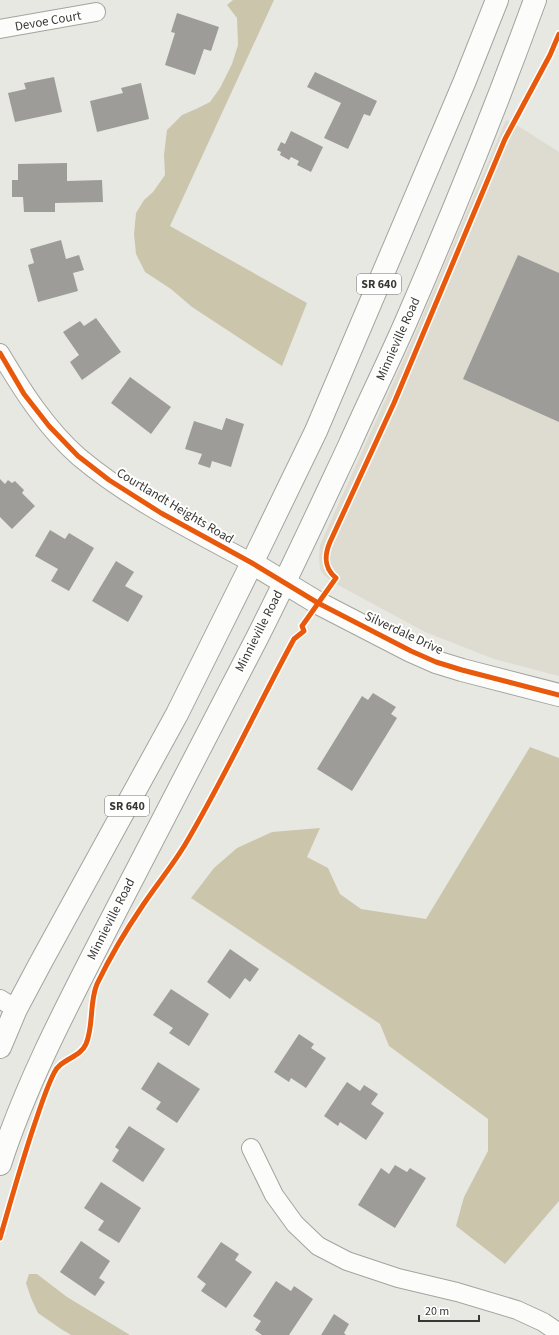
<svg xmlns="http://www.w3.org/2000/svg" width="559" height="1335" viewBox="0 0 559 1335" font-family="'Source Sans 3',sans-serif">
  <rect width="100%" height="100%" fill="#e8e8e3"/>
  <polygon fill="#dedbd0" points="506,120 520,127 559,152 559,676 494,659 425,632 338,585 325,576 320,569 319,557 320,545 324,536 412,341"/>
  <g fill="#cbc6ab">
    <polygon points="233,0 274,0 170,226 307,303 282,366 192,307 171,289 145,272 136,254 134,234 136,213 144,200 153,192 165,175 164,155 167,130 182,115 196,109 210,102 220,88 232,64 238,45 237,18 227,5"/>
    <polygon points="530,747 559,758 559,1201 505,1264 456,1226 464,1197 488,1151 488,1119 389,1046 380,1024 191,898 214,868 237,848 272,832 320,828 307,857 328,868 340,894 361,909 426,919"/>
    <polygon points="29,1274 37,1274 67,1297 130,1335 71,1335 61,1329 38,1313 31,1298 26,1283"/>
  </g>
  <g fill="#9d9c98">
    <polygon points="177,13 219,27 211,51 204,49 195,75 165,65 175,33 171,32"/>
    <polygon points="315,72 377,101 370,116 364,114 348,149 324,138 341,103 307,87"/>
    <polygon points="54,77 62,112 15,122 8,93 26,89 24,83"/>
    <polygon points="141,83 149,119 97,132 90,101 123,93 121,88"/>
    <polygon points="291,131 323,147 311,172 297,165 299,161 291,157 289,160 280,155 281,152 277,150 281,142 285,144"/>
    <polygon points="67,163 67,181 102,180 103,202 55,203 55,212 24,212 23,197 12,197 12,180 18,180 18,164"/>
    <polygon points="61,240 66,259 79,255 84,270 73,273 78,291 38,302 28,265 34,263 30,249"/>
    <polygon points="518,255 559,273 559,422 463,379"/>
    <polygon points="96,318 121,352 82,380 70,362 79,355 63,332 80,321 84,326"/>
    <polygon points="130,377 171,407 151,434 111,403"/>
    <polygon points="226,418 244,424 231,467 212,461 210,468 198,464 202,454 185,449 194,421 222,430"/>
    <polygon points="0,479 5,484 8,480 12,483 15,481 24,490 22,493 35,506 12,529 0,517"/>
    <polygon points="50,530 65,539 69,533 94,548 69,591 51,581 58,569 35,556"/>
    <polygon points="116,561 134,572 125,586 143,596 128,622 92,601"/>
    <polygon points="373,693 396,707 391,714 397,718 352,791 317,769 362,696 368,700"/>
    <polygon points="230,949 259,969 250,982 245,978 230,999 207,982"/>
    <polygon points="171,989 209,1014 189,1046 169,1033 173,1028 153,1015"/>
    <polygon points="299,1034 314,1044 311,1048 326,1058 306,1088 291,1078 289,1082 274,1072"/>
    <polygon points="158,1062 200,1089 177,1123 156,1109 161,1102 141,1089"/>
    <polygon points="347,1082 360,1091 364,1085 378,1094 371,1104 384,1113 366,1140 340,1122 338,1126 324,1116"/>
    <polygon points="129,1126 165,1149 143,1182 112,1161 119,1150 115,1147"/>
    <polygon points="395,1165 407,1172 410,1168 426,1178 395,1228 358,1205 381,1168 389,1174"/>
    <polygon points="101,1182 141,1208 119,1243 98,1230 104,1221 84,1208"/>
    <polygon points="81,1241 110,1261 99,1278 105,1282 95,1296 60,1272"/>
    <polygon points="221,1242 239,1254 235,1260 252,1272 226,1308 201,1291 206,1284 197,1277"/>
    <polygon points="276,1281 291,1291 294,1286 313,1299 289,1335 262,1335 255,1330 261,1321 253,1316"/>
    <polygon points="334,1314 349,1324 344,1333 346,1335 321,1335"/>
  </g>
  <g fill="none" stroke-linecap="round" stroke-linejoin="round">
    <g stroke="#a3a39f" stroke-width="20">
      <g id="minor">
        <polyline points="0,29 96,12"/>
        <path d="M0,353c22,37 46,75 79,104 51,43 114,74 173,106"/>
        <polyline points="0,999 16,1009"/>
        <polyline points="251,1148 274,1195 295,1224 318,1246 347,1261 398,1278 457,1292 517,1310 543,1322 559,1333"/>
      </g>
    </g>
    <g stroke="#a3a39f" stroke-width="24">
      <polyline id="tertiary" points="252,563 318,603 411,651 436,662 462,670 559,695"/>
    </g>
    <g stroke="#a3a39f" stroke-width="24">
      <g id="primary">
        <polyline points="0,1047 16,1009 41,962 177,714 252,563 316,431 464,83 497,0"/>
        <path d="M0,1164c27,-83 69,-162 109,-240 49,-96 99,-191 148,-286 32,-63 62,-128 92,-192 19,-43 40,-85 59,-129 45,-104 88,-210 127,-317"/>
      </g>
    </g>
    <use href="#minor" stroke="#fcfcfb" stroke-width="18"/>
    <use href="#tertiary" stroke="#fcfcfb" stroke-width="22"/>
    <use href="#primary" stroke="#fcfcfb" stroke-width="22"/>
    <g stroke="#fff" stroke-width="8">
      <g id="cycleway">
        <polyline points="0,353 24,394 49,426 78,456 109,480 161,513 252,563 318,603 411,651 436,662 462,670 559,695"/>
        <path d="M0,1238c12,-41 23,-81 37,-121 5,-15 10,-30 17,-44 6,-14 26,-15 32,-29 8,-19 3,-41 11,-60 13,-27 29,-54 46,-79 14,-21 30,-40 43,-62 39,-66 71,-136 108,-204l10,-8 -2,-5 34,-48c-12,-10 -12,-22 -6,-36l64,-139 111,-264 45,-84 9,-21"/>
      </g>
    </g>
    <use href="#cycleway" stroke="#e8590c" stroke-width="5"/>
  </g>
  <g text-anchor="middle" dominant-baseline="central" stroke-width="4" stroke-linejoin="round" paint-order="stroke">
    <g fill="#fff" stroke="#747471" stroke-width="1">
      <rect x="357" y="274" width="44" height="20" rx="3"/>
      <rect x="105" y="796" width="44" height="20" rx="3"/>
    </g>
    <g font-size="12" font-weight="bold" fill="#393834">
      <text x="379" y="284">SR 640</text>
      <text x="127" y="806">SR 640</text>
    </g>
    <g font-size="13" fill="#393834" stroke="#fff">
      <text transform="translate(48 21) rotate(-10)">Devoe Court</text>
      <text transform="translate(398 339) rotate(-66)">Minnieville Road</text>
      <text transform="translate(175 506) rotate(31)">Courtlandt Heights Road</text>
      <text transform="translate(259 631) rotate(-63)">Minnieville Road</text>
      <text transform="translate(404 633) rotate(25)">Silverdale Drive</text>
      <text transform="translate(111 919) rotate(-63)">Minnieville Road</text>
    </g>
  </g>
  <path d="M419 1315v6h60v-6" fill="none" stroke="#393834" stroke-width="2"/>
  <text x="425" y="1315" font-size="12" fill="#393834" stroke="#ffffff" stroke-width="3" paint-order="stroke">20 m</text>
</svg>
